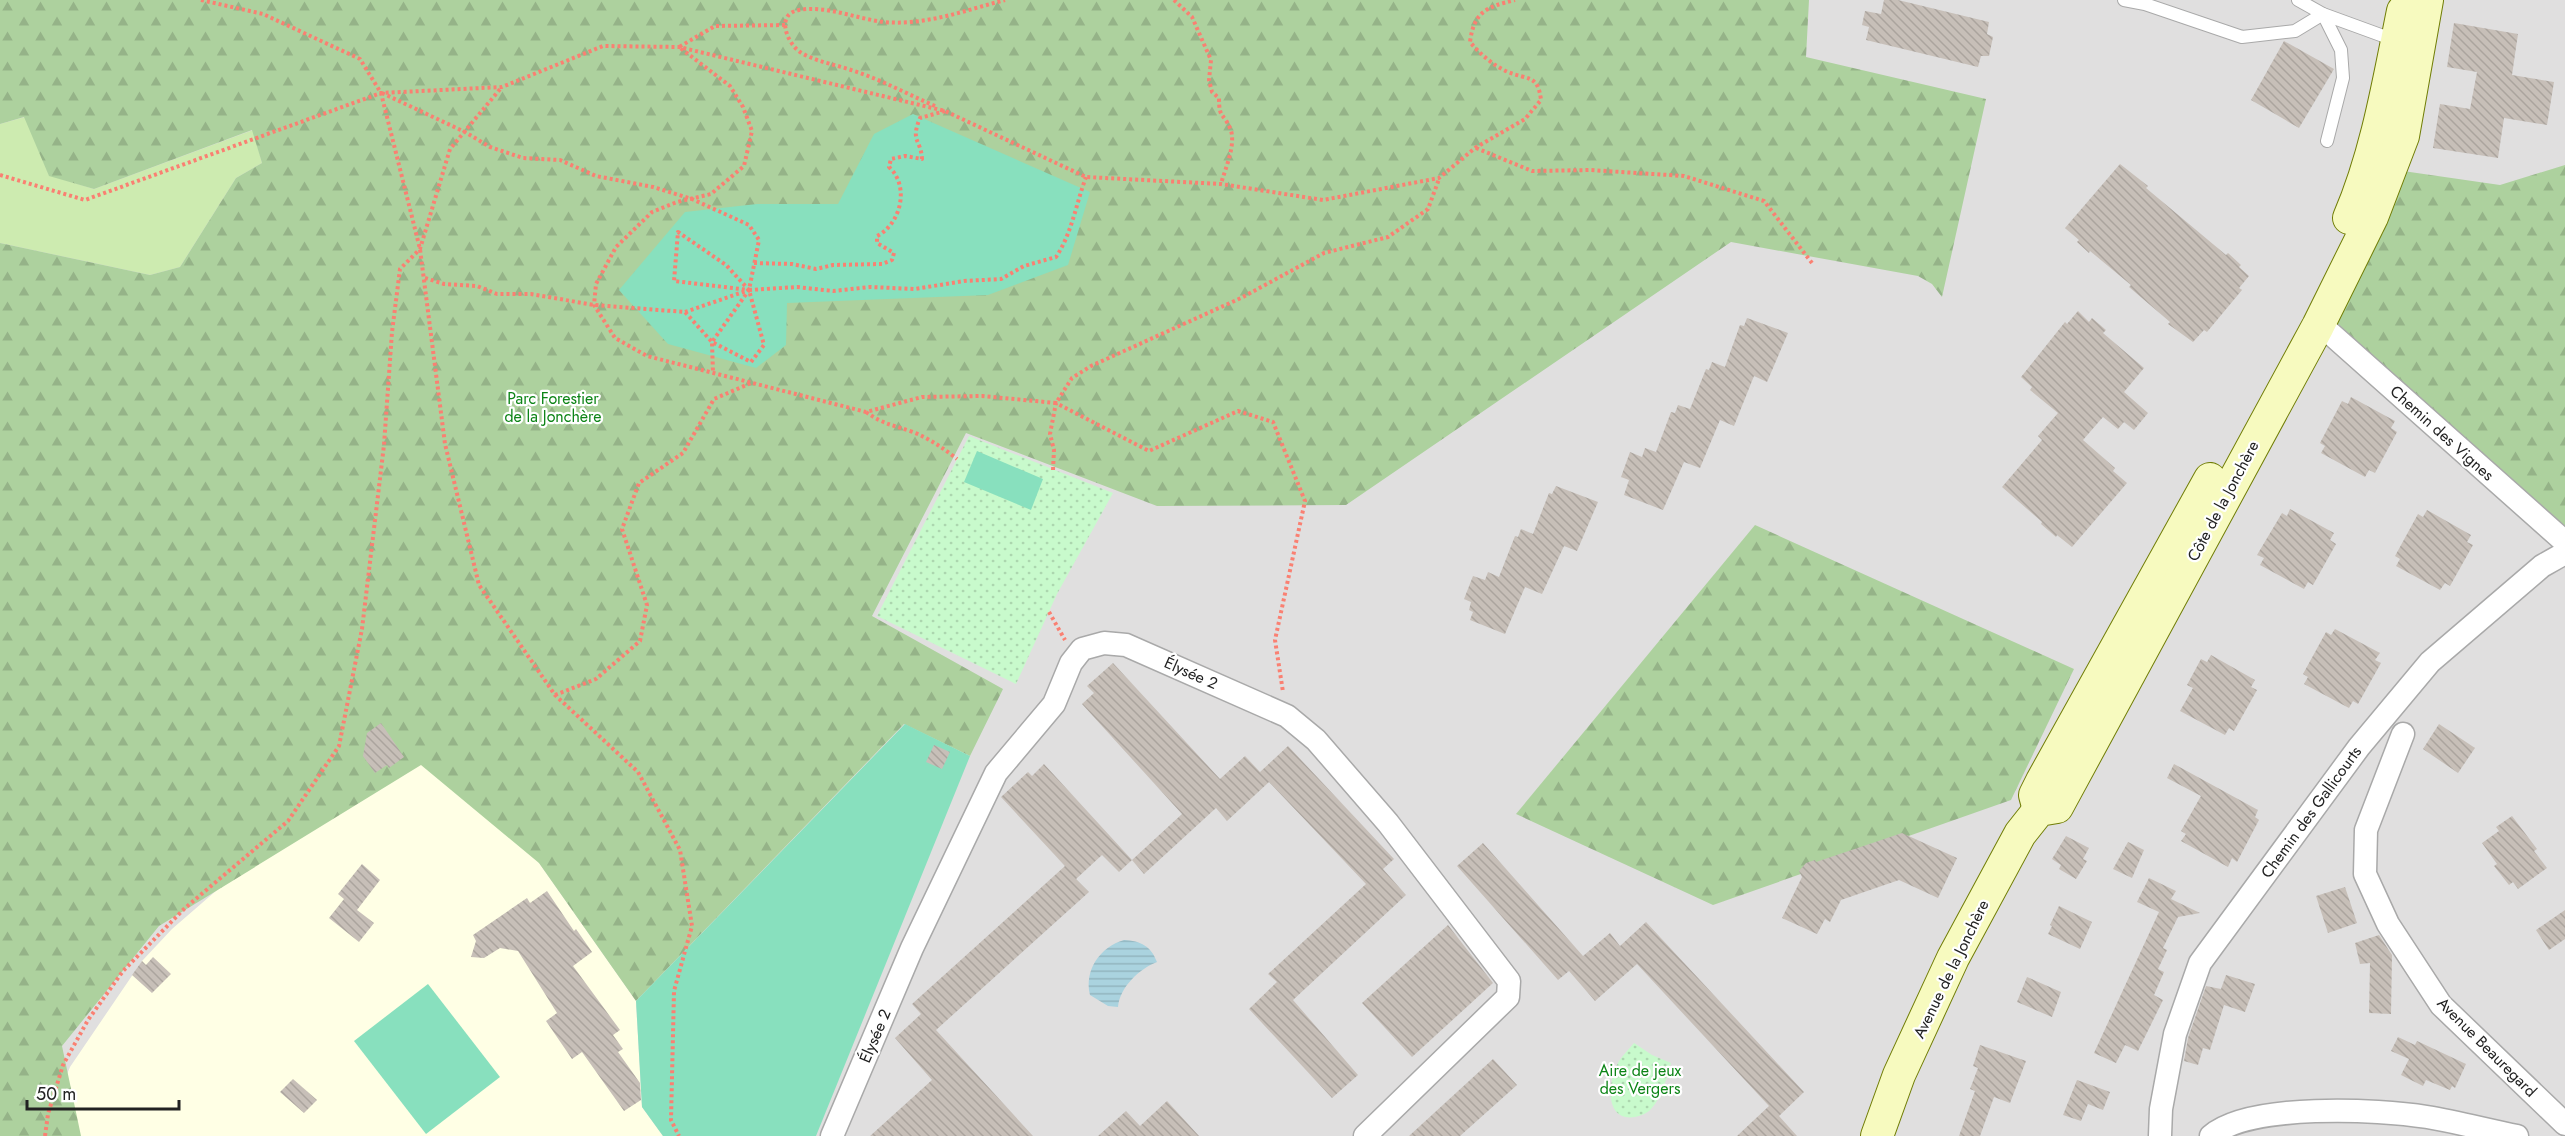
<svg xmlns="http://www.w3.org/2000/svg" width="2565" height="1136" viewBox="0 0 2565 1136" font-family="Jost,sans-serif">
  <defs>
    <pattern id="forest-firs" width="22" height="20" patternUnits="userSpaceOnUse" patternTransform="scale(1.5)"><rect width="22" height="20" fill="#add19e"/><path d="M5 1l3.5 6h-7zM16 11l3.5 6h-7z" fill="#95b388"/></pattern>
    <pattern id="park-dots" width="8" height="8" patternUnits="userSpaceOnUse" patternTransform="scale(1.5)"><rect width="8" height="8" fill="#c8facc"/><path d="M2 2h.1M6 6h.1" fill="none" stroke="#acd6af" stroke-width="1.8" stroke-linecap="round"/></pattern>
    <pattern id="water-rules" width="6" height="5" patternUnits="userSpaceOnUse" patternTransform="scale(1.5)"><rect width="6" height="5" fill="#aad3df"/><path d="M0 2.5h6" fill="none" stroke="#92b5bf"/></pattern>
    <pattern id="building-back-hatch" width="6" height="6" patternUnits="userSpaceOnUse" patternTransform="scale(1.5)"><rect width="6" height="6" fill="#c7bfb8"/><path d="M-1 5l2 2M0 0l6 6M5-1l2 2" fill="none" stroke="#aba49e"/></pattern>
  </defs>
  <rect width="100%" height="100%" fill="#f2efe9"/>
  <rect fill="#e0dfdf" x="0" y="0" width="2565" height="1136"/>
  <polygon fill="#ffffe5" points="412,689 539,863 636,1001 642,1107 663,1136 52,1136 59,1093 70,1067 142,961 172,929 352,773"/>
  <polygon fill="#cdebb0" points="25,117 49,175 94,189 253,130 262,163 236,178 180,267 150,275 0,243 0,124"/>
  <g fill="url(#forest-firs)">
    <polygon points="0,0 1809,0 1806,57 1986,99 1942,297 1932,284 1918,276 1731,242 1346,505 1157,506 966,433 872,616 1003,689 970,756 904,724 636,1001 539,863 421,765 159,926 62,1046 81,1136 0,1136 0,243 150,275 180,267 236,178 262,163 252,130 94,189 49,176 24,117 0,124"/>
    <polygon points="2565,165 2565,530 2327,314 2383,233 2403,171 2500,185"/>
    <polygon points="1755,525 2074,669 2011,800 1713,905 1516,814"/>
  </g>
  <g fill="url(#park-dots)">
    <polygon points="969,436 1113,493 1057,594 1016,684 877,616"/>
    <path d="M1634,1043l18,12 19,8c-5,16 -8,33 -20,46 -3,4 -11,7 -16,8 -32,5 -27,-38 -16,-56 4,-6 10,-12 15,-18z"/>
  </g>
  <g fill="#88e0be">
    <polygon points="913,114 1090,192 1068,265 988,295 787,303 786,345 756,368 668,344 619,290 685,212 757,204 838,204 874,134"/>
    <polygon points="977,451 1043,479 1031,510 964,482"/>
    <polygon points="905,724 970,756 816,1136 663,1136 642,1107 636,1001"/>
    <polygon points="428,984 500,1077 426,1134 354,1041"/>
  </g>
  <path fill="url(#water-rules)" d="M1124,940c17,1 27,6 33,22 -18,7 -37,25 -39,45l-10,-1 -18,-11c-6,-25 10,-48 34,-55z"/>
  <g fill="url(#building-back-hatch)">
    <polygon points="1884,0 1898,0 1989,22 1987,34 1993,37 1989,56 1981,56 1978,67 1866,40 1869,27 1862,25 1865,11 1881,14"/>
    <polygon points="2454,23 2518,34 2512,75 2554,82 2547,125 2504,118 2498,158 2433,148 2440,104 2470,109 2477,72 2447,67"/>
    <polygon points="2284,41 2334,69 2299,128 2251,100"/>
    <polygon points="2120,164 2148,186 2146,188 2226,255 2228,253 2241,265 2239,267 2249,276 2239,288 2242,290 2207,332 2204,330 2193,342 2168,324 2170,322 2129,287 2131,285 2090,251 2089,253 2077,242 2079,240 2065,228"/>
    <polygon points="2078,311 2089,322 2092,318 2106,330 2103,333 2144,368 2124,392 2148,413 2134,430 2124,422 2118,429 2103,417 2083,440 2115,468 2113,471 2127,483 2072,547 2057,535 2056,537 2041,524 2042,522 2002,487 2042,440 2038,436 2058,413 2030,390 2032,387 2021,377 2065,322 2067,324"/>
    <polygon points="1747,318 1788,333 1767,382 1754,376 1734,426 1720,420 1700,468 1684,462 1663,510 1624,495 1629,480 1621,477 1630,452 1642,457 1645,448 1656,452 1671,412 1675,413 1678,405 1690,409 1706,369 1709,370 1712,362 1725,367 1740,325 1744,326"/>
    <polygon points="2351,397 2395,421 2391,428 2397,432 2375,473 2369,470 2365,477 2321,453 2325,446 2320,443 2342,401 2348,404"/>
    <polygon points="1556,486 1598,502 1577,551 1564,546 1542,594 1525,587 1505,634 1470,620 1473,612 1469,610 1471,602 1464,599 1473,576 1485,580 1488,572 1499,577 1515,536 1518,537 1521,529 1533,534 1549,493 1552,494"/>
    <polygon points="2290,509 2334,533 2330,540 2336,544 2313,585 2308,582 2304,589 2260,565 2264,558 2257,555 2282,513 2287,516"/>
    <polygon points="2427,510 2471,535 2467,542 2473,545 2450,586 2445,583 2440,590 2396,566 2400,559 2395,556 2418,514 2423,517"/>
    <polygon points="2335,629 2380,653 2375,660 2381,663 2358,704 2353,701 2349,708 2304,684 2308,677 2303,674 2326,632 2331,635"/>
    <polygon points="2211,655 2255,680 2251,687 2257,690 2234,731 2229,728 2225,735 2180,711 2193,688 2187,685 2201,659 2207,662"/>
    <polygon points="1113,663 1220,779 1245,756 1260,772 1288,746 1394,859 1383,869 1406,895 1293,1000 1358,1075 1332,1098 1249,1009 1277,982 1268,974 1366,884 1269,782 1227,821 1216,808 1144,874 1132,860 1182,814 1082,704 1094,693 1087,686"/>
    <polygon points="381,723 404,757 389,768 387,765 375,773 363,756 367,733"/>
    <polygon points="2439,724 2475,748 2458,773 2423,749"/>
    <polygon points="934,745 950,752 942,769 926,762"/>
    <polygon points="1044,764 1132,860 1119,872 1102,855 1076,879 1089,892 936,1030 1033,1136 870,1136 932,1080 895,1038 921,1014 912,1004 1065,866 1001,797 1028,772 1032,776"/>
    <polygon points="2174,764 2258,810 2255,817 2259,820 2237,862 2232,858 2228,867 2181,841 2186,834 2181,831 2201,796 2167,778"/>
    <polygon points="2512,816 2537,849 2534,851 2547,868 2518,889 2513,882 2509,885 2494,866 2497,864 2482,843 2499,831 2496,827"/>
    <polygon points="1902,833 1957,858 1938,898 1899,880 1841,900 1830,922 1825,919 1817,934 1782,918 1802,877 1799,871 1806,863 1815,860 1816,862"/>
    <polygon points="2066,836 2089,848 2083,859 2087,861 2076,879 2059,869 2061,865 2052,859"/>
    <polygon points="2128,842 2144,850 2132,878 2113,869"/>
    <polygon points="1483,843 1583,956 1610,933 1620,946 1646,922 1804,1092 1779,1116 1797,1136 1737,1136 1769,1106 1637,964 1595,1001 1569,971 1558,980 1457,866"/>
    <polygon points="362,864 380,880 357,910 374,923 359,942 329,918 344,899 338,894"/>
    <polygon points="2149,878 2176,891 2171,899 2200,913 2178,917 2163,948 2167,950 2158,969 2164,972 2154,995 2163,1000 2138,1051 2125,1045 2116,1063 2094,1053 2159,912 2137,902"/>
    <polygon points="2345,887 2357,923 2328,933 2316,896"/>
    <polygon points="547,891 574,931 576,929 592,952 573,966 620,1030 613,1035 623,1049 618,1052 640,1083 641,1100 624,1111 582,1052 572,1059 546,1021 557,1013 518,951 500,948 484,958 471,957 476,941 473,935 527,898 530,903"/>
    <polygon points="2059,906 2092,922 2080,949 2048,934 2052,926 2050,925"/>
    <polygon points="2565,910 2565,939 2549,950 2536,930"/>
    <polygon points="1448,925 1493,983 1412,1057 1362,1003"/>
    <polygon points="2379,935 2392,955 2391,1014 2369,1013 2370,963 2360,964 2355,943"/>
    <polygon points="153,957 171,974 152,993 132,975 142,961 146,965"/>
    <polygon points="2226,975 2255,984 2245,1012 2224,1005 2210,1050 2203,1048 2198,1065 2184,1061 2188,1038 2206,986 2221,989"/>
    <polygon points="2027,977 2061,992 2052,1017 2017,1002"/>
    <polygon points="2398,1037 2415,1045 2417,1041 2466,1064 2455,1088 2452,1086 2450,1090 2426,1080 2423,1086 2401,1075 2409,1059 2391,1051"/>
    <polygon points="1980,1045 2026,1061 2010,1103 1994,1097 1980,1136 1959,1136 1975,1091 1970,1089 1978,1068 1973,1066"/>
    <polygon points="1493,1059 1517,1085 1460,1136 1409,1136"/>
    <polygon points="293,1079 317,1100 304,1113 280,1092"/>
    <polygon points="2077,1080 2110,1092 2103,1110 2088,1104 2081,1121 2063,1115"/>
    <polygon points="1167,1101 1199,1136 1098,1136 1126,1111 1140,1126"/>
  </g>
  <g fill="none" stroke-linecap="round" stroke-linejoin="round">
    <g stroke="#a9a9a9" stroke-width="14">
      <g id="lane">
        <polyline points="2124,0 2145,4 2242,37 2295,31 2323,14 2341,50 2343,78 2327,141"/>
        <polyline points="2298,0 2323,14 2397,41"/>
      </g>
    </g>
    <g stroke="#a9a9a9" stroke-width="25">
      <g id="street">
        <polyline points="2318,326 2330,333 2565,542"/>
        <polyline points="2403,734 2366,830 2365,874 2388,924 2441,1005 2565,1124"/>
        <polyline points="832,1136 912,948 996,773 1054,704 1071,663 1082,649 1104,643 1126,645 1287,716 1316,740 1388,823 1509,981 1508,997 1365,1136"/>
        <polyline points="2160,1136 2161,1109 2175,1034 2200,963 2359,747 2430,662 2542,566 2565,553"/>
        <path d="M2211,1136c38,-33 167,-27 216,-19 30,5 60,13 90,19"/>
      </g>
    </g>
    <g stroke="#707d05" stroke-width="34">
      <g id="secondary">
        <path d="M2349,218c28,-65 40,-138 54,-207"/>
        <polyline points="2039,810 2035,795 2042,781 2210,479"/>
        <polyline points="1877,1136 1899,1075 1953,958 2020,834 2039,810 2057,807 2318,326 2372,217 2403,136 2427,0"/>
      </g>
    </g>
    <g stroke="#fa8072" stroke-width="4" stroke-dasharray="3 3" stroke-linecap="butt">
      <polyline points="201,0 263,14 360,59 381,93 420,249 445,444 479,585 555,695 638,772 680,850 692,926 674,991 671,1120 679,1136"/>
      <path d="M1174,0l18,17 19,43 -2,20 3,12 7,6c0,21 4,14 11,30 7,15 -5,41 -9,56"/>
      <polyline points="785,25 715,26 679,47 730,86 743,107 752,131 744,166 711,194 677,202 652,212 616,247 596,284 594,305 615,338 647,356 866,412 922,397 982,396 1056,403 1072,378 1091,366 1241,298 1324,253 1388,237 1428,209 1439,179"/>
      <polyline points="382,93 465,132 490,147 523,158 560,160 596,176 653,187 692,199 749,225 759,240 749,290 712,342 713,373"/>
      <path d="M935,106c-28,-12 -55,-27 -84,-36 -17,-6 -35,-8 -51,-18 -13,-9 -25,-38 -1,-42 27,-5 58,9 85,12 41,4 82,-12 121,-22"/>
      <polyline points="1476,148 1532,171 1590,170 1684,176 1764,201 1812,263"/>
      <path d="M0,175l85,25 296,-107 121,-6 101,-41 76,1 266,64 141,66 135,7 102,16 116,-22 36,-30 50,-29 16,-19c-3,-26 -14,-20 -33,-28 -14,-6 -28,-18 -38,-30 4,-30 16,-35 45,-42"/>
      <path d="M754,263l38,1 24,5 17,-4 49,-1 10,-4 2,-7 -17,-10v-7c24,-12 33,-50 12,-69l2,-8 14,-3 17,3c-1,-20 -12,-17 -2,-41l25,-7"/>
      <polyline points="425,278 444,284 477,286 497,294 531,294 594,305 685,312 712,342 751,362 764,345 749,290 726,265 678,232 674,281 749,290 685,312"/>
      <path d="M749,290l48,-3 36,4 37,-4 45,2 49,-8 37,-2 23,-13 32,-9c16,-24 20,-53 30,-80"/>
      <path d="M866,412c18,13 28,13 47,20 17,7 30,16 44,27"/>
      <polyline points="1053,470 1054,450 1050,434 1056,403 1149,451 1238,411 1273,422 1305,501 1275,640 1283,692"/>
      <polyline points="1049,612 1065,640"/>
      <polyline points="555,695 596,679 640,641 647,605 622,529 639,483 683,453 714,399 751,383"/>
      <polyline points="45,1136 48,1114 63,1065 88,1020 123,971 185,908 288,821 339,746 362,629 384,445 392,332 400,269 420,249 450,149 501,88"/>
    </g>
    <use href="#lane" stroke="#fff" stroke-width="12"/>
    <use href="#street" stroke="#fff" stroke-width="22"/>
    <use href="#secondary" stroke="#f7fabf" stroke-width="32"/>
  </g>
  <g text-anchor="middle" dominant-baseline="central" stroke-width="4.5" stroke-linejoin="round" paint-order="stroke">
    <g font-size="16" fill="#0c8416" stroke="#fff">
      <text x="553" y="398">Parc Forestier<tspan x="553" dy="18">de la Jonchère</tspan></text>
      <text x="1640" y="1070">Aire de jeux<tspan x="1640" dy="18">des Vergers</tspan></text>
    </g>
    <g font-size="16" fill="#222" stroke="#fff">
      <text transform="translate(2442 433) rotate(42)">Chemin des Vignes</text>
      <text transform="translate(2223 501) rotate(-62)">Côte de la Jonchère</text>
      <text transform="translate(1191 673) rotate(24)">Élysée 2</text>
      <text transform="translate(2311 812) rotate(-54)">Chemin des Gallicourts</text>
      <text transform="translate(1951 969) rotate(-64)">Avenue de la Jonchère</text>
      <text transform="translate(875 1036) rotate(-67)">Élysée 2</text>
      <text transform="translate(2487 1047) rotate(45)">Avenue Beauregard</text>
    </g>
  </g>
  <path d="M27 1100v9h152v-9" fill="none" stroke="#222222" stroke-width="3"/>
  <text x="36" y="1100" font-size="18" fill="#222222" stroke="#ffffff" stroke-width="4.5" paint-order="stroke">50 m</text>
</svg>
